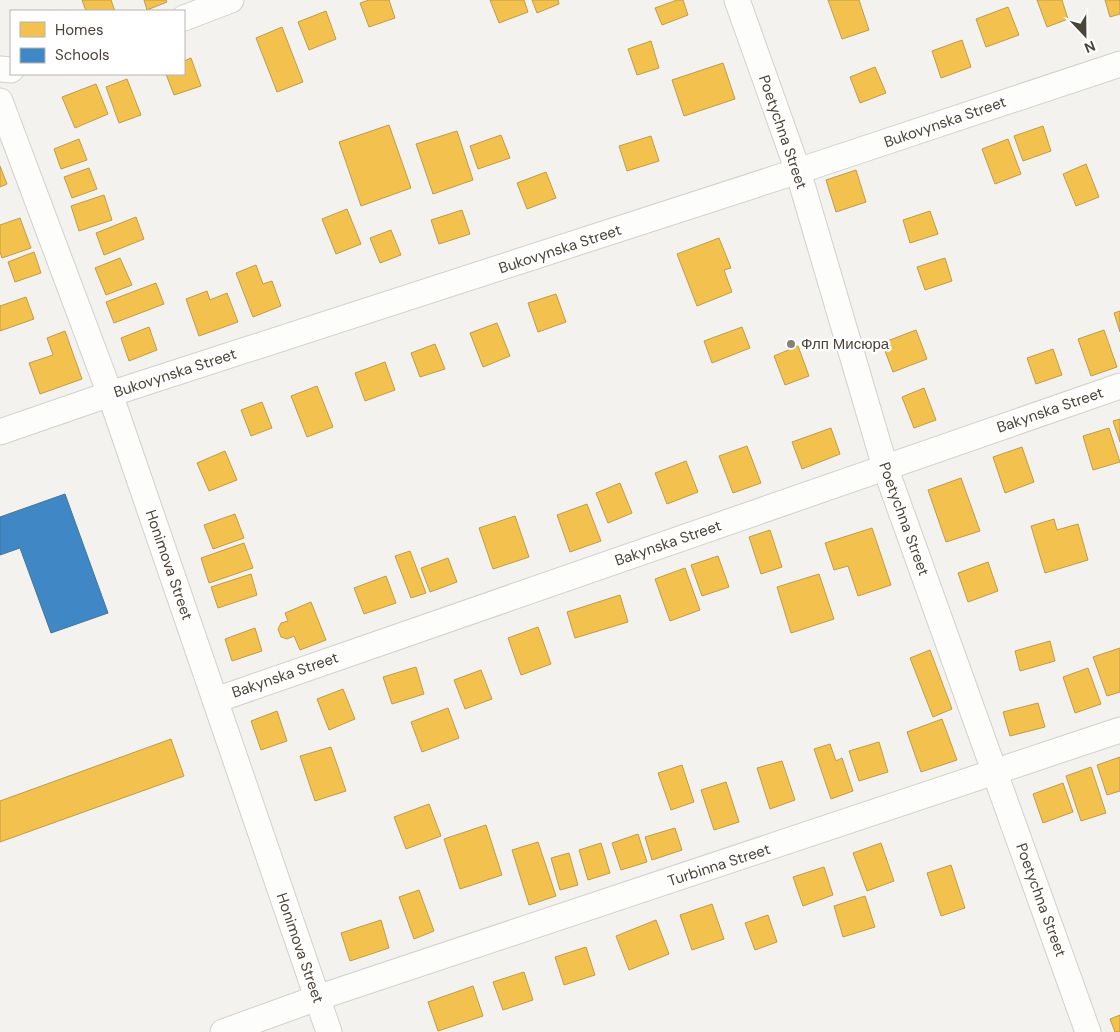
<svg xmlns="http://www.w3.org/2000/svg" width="1120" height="1032" viewBox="0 0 1120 1032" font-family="'DM Sans',sans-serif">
  <rect width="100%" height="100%" fill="#f4f2ee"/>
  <g fill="#f2c14e" stroke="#c09c48">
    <polygon points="82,0 111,0 115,11 86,11"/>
    <polygon points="144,0 166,0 167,2 147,10"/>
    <polygon points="369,0 389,0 395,18 369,27 360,3"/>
    <polygon points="490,0 524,0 528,12 499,23"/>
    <polygon points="532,0 558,0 559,4 537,13"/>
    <polygon points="677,0 683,0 688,15 662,25 655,8"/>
    <polygon points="828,0 859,0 869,30 842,39"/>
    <polygon points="1037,0 1062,0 1068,19 1047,27"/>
    <polygon points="1105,0 1120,0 1120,14 1110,17"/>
    <polygon points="1008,7 1019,35 986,47 976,19"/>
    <polygon points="326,11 336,39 309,50 298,22"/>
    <polygon points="282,27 303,82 277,92 256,38"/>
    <polygon points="962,40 971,67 941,78 932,51"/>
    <polygon points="651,41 659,68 637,75 628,49"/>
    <polygon points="191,58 201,86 174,95 166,74 184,74 184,61"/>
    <polygon points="723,63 735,99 684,116 672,80"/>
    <polygon points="875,67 886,93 860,103 850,77"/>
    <polygon points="127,79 141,115 119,123 106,87"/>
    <polygon points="96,84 108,114 75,128 62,97"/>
    <polygon points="389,125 411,188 361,206 339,142"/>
    <polygon points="1043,126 1051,151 1023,161 1014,136"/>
    <polygon points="457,131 473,180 433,194 416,144"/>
    <polygon points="501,135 510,158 478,169 470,146"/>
    <polygon points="651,136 659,161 627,171 619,146"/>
    <polygon points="79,139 87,160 61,169 54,149"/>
    <polygon points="1008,139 1021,174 995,184 982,149"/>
    <polygon points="1086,164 1099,197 1076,206 1063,174"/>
    <polygon points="0,166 7,184 0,187"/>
    <polygon points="89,168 97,189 72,198 64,177"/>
    <polygon points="856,170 866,202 836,212 826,180"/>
    <polygon points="546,172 556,198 527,209 517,183"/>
    <polygon points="104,195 112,220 79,231 71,206"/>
    <polygon points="347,209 361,244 336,254 322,219"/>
    <polygon points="462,210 470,234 439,244 431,220"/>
    <polygon points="930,211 938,234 910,243 903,220"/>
    <polygon points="136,217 144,239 104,255 96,233"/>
    <polygon points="20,218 31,248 2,258 0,252 0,225"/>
    <polygon points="391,230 401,255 380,263 370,238"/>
    <polygon points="719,238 731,268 724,270 732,292 697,306 677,254"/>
    <polygon points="34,252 41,273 15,282 8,262"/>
    <polygon points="120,258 132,285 106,295 95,268"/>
    <polygon points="945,258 952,281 925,290 917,267"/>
    <polygon points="256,265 263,284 272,281 281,306 253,317 236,273"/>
    <polygon points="156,283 164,304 114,323 106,302"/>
    <polygon points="207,291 210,300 227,293 238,322 199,336 186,299"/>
    <polygon points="556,294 566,322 538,332 528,303"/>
    <polygon points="26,297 34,319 0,331 0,306"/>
    <polygon points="1120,311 1120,332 1114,313"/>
    <polygon points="497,323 510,356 483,367 470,333"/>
    <polygon points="149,327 157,350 129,361 121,338"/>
    <polygon points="742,327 750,348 712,363 704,341"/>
    <polygon points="916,330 927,359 893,372 882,343"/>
    <polygon points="1104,330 1117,367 1091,376 1078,339"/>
    <polygon points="65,331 82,379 40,394 29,363 53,355 47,338"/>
    <polygon points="435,344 445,369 420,377 411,353"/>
    <polygon points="798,346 809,376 785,385 774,356"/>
    <polygon points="1053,349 1062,375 1036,384 1027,358"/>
    <polygon points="385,362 395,390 365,401 355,373"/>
    <polygon points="317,386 333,427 307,437 291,396"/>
    <polygon points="924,388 936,420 914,428 902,397"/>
    <polygon points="262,402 272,428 251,436 241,410"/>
    <polygon points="1120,419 1120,442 1113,421"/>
    <polygon points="831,428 840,454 802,469 792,442"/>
    <polygon points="1109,428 1120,462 1093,470 1083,436"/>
    <polygon points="747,446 761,483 733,493 719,456"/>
    <polygon points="1022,447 1034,482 1005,493 993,457"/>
    <polygon points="225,451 237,480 209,491 197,463"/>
    <polygon points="686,461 698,492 667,504 655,473"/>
    <polygon points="961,478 980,531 946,542 928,490"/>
    <polygon points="620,483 632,513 608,523 596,493"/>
    <polygon points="587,504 601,541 570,552 557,515"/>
    <polygon points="235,514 244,538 213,549 204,525"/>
    <polygon points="515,516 529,557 493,569 479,528"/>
    <polygon points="1054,519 1057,530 1078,524 1088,560 1045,573 1031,526"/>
    <polygon points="872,528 891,585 858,596 848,566 834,570 825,543"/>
    <polygon points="770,530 782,567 761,574 749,537"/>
    <polygon points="244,543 253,568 209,583 201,558"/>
    <polygon points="410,551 426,593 411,598 395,556"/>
    <polygon points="718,556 729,587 702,596 691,565"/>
    <polygon points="448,558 457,582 430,592 421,568"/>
    <polygon points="988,562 998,591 968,602 958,573"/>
    <polygon points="685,568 700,610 670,621 655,579"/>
    <polygon points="251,574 257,595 218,608 211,587"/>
    <polygon points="819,574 834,619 791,633 777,587"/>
    <polygon points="386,576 396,603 364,614 354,588"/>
    <polygon points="620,595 628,622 575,638 567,612"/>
    <polygon points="311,602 326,640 300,650 294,636 287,639 281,637 278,629 281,623 288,621 285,613"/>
    <polygon points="538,627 551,664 521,675 508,638"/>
    <polygon points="255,628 262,651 232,661 225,639"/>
    <polygon points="1050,641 1055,661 1020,671 1015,651"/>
    <polygon points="1120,648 1120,692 1107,696 1093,657"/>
    <polygon points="930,650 952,709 933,717 910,658"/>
    <polygon points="416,667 424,694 392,704 383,677"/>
    <polygon points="1088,668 1101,704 1075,713 1063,677"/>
    <polygon points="481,670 492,699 465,709 454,680"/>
    <polygon points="343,689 355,719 329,730 317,699"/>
    <polygon points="1038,703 1045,727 1010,736 1003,712"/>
    <polygon points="448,708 459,738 422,752 411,722"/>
    <polygon points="277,711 287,741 261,750 251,721"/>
    <polygon points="942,719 957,760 921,772 907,732"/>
    <polygon points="171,739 184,776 0,842 0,801"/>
    <polygon points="879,742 888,772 859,781 849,751"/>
    <polygon points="830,744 836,761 842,758 853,791 831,799 814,749"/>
    <polygon points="331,747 346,791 315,801 300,756"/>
    <polygon points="1120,757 1120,791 1107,795 1097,765"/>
    <polygon points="782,761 795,800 770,809 757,768"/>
    <polygon points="682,765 694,802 671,810 658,773"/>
    <polygon points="1091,767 1106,813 1081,821 1066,776"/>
    <polygon points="726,782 739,822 714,830 701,790"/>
    <polygon points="1063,783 1073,812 1043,823 1033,794"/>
    <polygon points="429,804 441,836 406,849 394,817"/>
    <polygon points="486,825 502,875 460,889 444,839"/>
    <polygon points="675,828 682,850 652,860 645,837"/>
    <polygon points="638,834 647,862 621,870 612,843"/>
    <polygon points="538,842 556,896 529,905 512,850"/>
    <polygon points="601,843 610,873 588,880 579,850"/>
    <polygon points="881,843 894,881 867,891 853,853"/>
    <polygon points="569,853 578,885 560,890 551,858"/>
    <polygon points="951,865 965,908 941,916 927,873"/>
    <polygon points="824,867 833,895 803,906 793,877"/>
    <polygon points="419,890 434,931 414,939 399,897"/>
    <polygon points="865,896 875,927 843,937 834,906"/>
    <polygon points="712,904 724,939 692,950 680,915"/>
    <polygon points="768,915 777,942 755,950 745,923"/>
    <polygon points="381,920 389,948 350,961 341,933"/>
    <polygon points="656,920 669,954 629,970 616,936"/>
    <polygon points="586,947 595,975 564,985 555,957"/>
    <polygon points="524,972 533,1000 503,1010 493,982"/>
    <polygon points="473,986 483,1016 438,1031 428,1002"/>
    <polygon points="1120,1015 1120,1032 1115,1032 1110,1019"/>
  </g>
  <polygon fill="#3f88c5" stroke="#43749b" points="65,494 108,613 51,633 20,548 0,555 0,517"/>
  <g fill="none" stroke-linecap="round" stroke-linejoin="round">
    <g stroke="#d2d0cb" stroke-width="27">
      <g id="minor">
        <polyline points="737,0 798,171 885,467 1088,1032"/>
        <polyline points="184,18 231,0"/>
        <polyline points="0,69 11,70"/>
        <polyline points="0,101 110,394 329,1032"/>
        <polyline points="0,432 110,394 798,171 1120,64"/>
        <polyline points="216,700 1120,386"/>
        <polyline points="223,1032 317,998 1120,730"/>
      </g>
    </g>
    <use href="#minor" stroke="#fdfdfc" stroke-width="25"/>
  </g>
  <circle fill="#868178" stroke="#fff" stroke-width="2" cx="791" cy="344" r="5"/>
  <g text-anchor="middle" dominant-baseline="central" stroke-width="5" stroke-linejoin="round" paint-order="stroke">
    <g font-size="15" fill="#4b4439" stroke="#fff">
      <text transform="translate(945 122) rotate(-19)">Bukovynska Street</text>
      <text transform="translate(783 132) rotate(71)">Poetychna Street</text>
      <text transform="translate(560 249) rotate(-18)">Bukovynska Street</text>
      <text transform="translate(175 373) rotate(-18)">Bukovynska Street</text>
      <text transform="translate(1050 410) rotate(-19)">Bakynska Street</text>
      <text transform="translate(904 519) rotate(70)">Poetychna Street</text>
      <text transform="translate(668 543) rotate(-19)">Bakynska Street</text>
      <text transform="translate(169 565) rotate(71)">Honimova Street</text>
      <text transform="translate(285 675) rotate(-19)">Bakynska Street</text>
      <text transform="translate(719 865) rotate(-18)">Turbinna Street</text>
      <text transform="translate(1041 900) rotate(70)">Poetychna Street</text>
      <text transform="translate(300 948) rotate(71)">Honimova Street</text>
    </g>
    <g font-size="15" fill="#4b4439" stroke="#fff" text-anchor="start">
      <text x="801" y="344">Флп Мисюра</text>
    </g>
  </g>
  <rect x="10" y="10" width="175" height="65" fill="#ffffff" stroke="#b7b4b0"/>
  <rect x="20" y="22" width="25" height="15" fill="#f2c14e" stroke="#b7b4b0"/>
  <text x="55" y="35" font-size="15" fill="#4b4439">Homes</text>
  <rect x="20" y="48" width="25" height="15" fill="#3f88c5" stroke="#b7b4b0"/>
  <text x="55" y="60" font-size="15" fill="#4b4439">Schools</text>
  <g transform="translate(1085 35) rotate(158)" stroke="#ffffff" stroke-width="4" paint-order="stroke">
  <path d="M0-4L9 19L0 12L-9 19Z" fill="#4b4439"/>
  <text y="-8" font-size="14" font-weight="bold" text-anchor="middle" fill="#4b4439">N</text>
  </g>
</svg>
